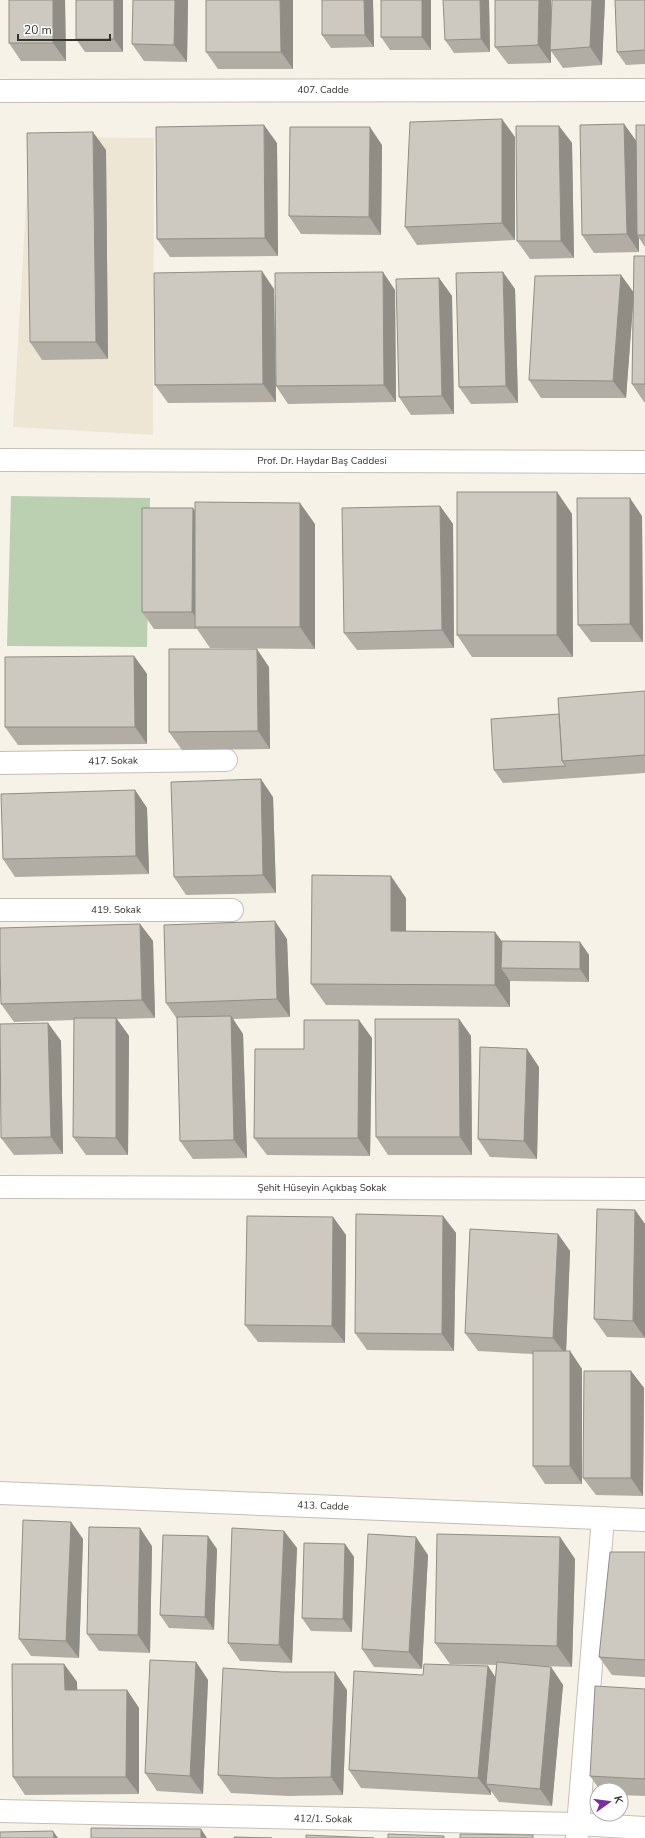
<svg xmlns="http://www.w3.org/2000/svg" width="645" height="1838" viewBox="0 0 645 1838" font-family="'Nunito Sans',sans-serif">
  <rect width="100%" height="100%" fill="#f7f2e8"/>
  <polygon fill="#eee6d5" points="30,137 154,138 153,435 13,427"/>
  <polygon fill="#bbd0b0" points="11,496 150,498 147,647 7,646"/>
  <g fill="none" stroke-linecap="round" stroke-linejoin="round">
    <g stroke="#c5c0b7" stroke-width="24">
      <g id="minor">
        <polyline points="0,91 645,90"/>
        <polyline points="0,460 645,462"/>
        <polyline points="0,763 226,760"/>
        <polyline points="0,910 232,910"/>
        <polyline points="0,1187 645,1189"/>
        <polyline points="0,1493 645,1520"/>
        <polyline points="0,1811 578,1824 645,1828"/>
        <polyline points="577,1838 603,1518"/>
      </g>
    </g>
    <use href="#minor" stroke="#fff" stroke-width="22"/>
  </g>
  <g fill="#b1ada5">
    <polygon points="65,0 66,61 21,61 9,43"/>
    <polygon points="123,0 123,52 85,52 76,39"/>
    <polygon points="188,0 187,62 144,61 132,44"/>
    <polygon points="293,0 293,69 218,69 206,52"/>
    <polygon points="322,0 373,0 374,47 331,48 322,35"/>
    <polygon points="381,0 431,0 431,50 390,50 381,37"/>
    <polygon points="489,0 490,52 454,53 445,40"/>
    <polygon points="605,0 602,65 563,68 551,51 551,63 508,64 495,47 551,32"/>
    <polygon points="645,0 645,64 626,65 617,52"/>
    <polygon points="624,124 636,141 645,235 645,247 639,238 639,252 594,253 582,235"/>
    <polygon points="559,126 572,143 574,258 530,259 517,241"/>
    <polygon points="515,137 515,240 417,245 405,227"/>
    <polygon points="277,143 278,256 170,257 157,239"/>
    <polygon points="382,145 381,235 301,234 289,216"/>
    <polygon points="106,150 108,359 42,360 30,342"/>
    <polygon points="645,256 645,402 644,402 632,384 633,301 626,398 541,398 529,380 621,275 633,292"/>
    <polygon points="439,278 452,296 454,414 411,415 399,397"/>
    <polygon points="274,289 276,402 168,403 155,385"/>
    <polygon points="515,289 518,403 471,404 459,387"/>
    <polygon points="395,290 396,402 288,404 276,386"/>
    <polygon points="557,492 572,514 573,657 472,657 457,635"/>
    <polygon points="440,506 453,524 454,648 357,650 344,633"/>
    <polygon points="193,508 195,511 315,524 315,649 210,648 197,629 154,629 142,612"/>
    <polygon points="642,516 643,642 591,642 578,625"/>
    <polygon points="134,656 147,674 147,744 18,745 5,727"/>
    <polygon points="269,667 270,749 182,750 169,732"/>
    <polygon points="645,691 645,773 503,783 494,770 559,714"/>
    <polygon points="135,790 147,808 149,874 15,877 3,859"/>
    <polygon points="273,797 276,893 186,895 174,877"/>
    <polygon points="406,898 406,931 495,932 502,941 580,942 589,955 589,982 510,981 510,1007 326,1005 311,984"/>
    <polygon points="140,924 153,941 155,1018 117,1019 129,1036 128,1155 86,1155 73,1137 74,1020 14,1022 1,1004"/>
    <polygon points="287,939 290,1017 233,1019 243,1034 247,1158 193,1159 180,1141 177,1019 166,1003"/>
    <polygon points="459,1019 471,1036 472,1155 388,1155 376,1137"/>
    <polygon points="48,1023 61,1041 63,1154 14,1155 1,1138"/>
    <polygon points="372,1038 370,1156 267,1155 254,1138 304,1049"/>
    <polygon points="539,1067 537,1159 490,1157 478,1139"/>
    <polygon points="635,1210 645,1224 645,1338 607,1337 594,1319"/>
    <polygon points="443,1216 456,1233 454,1351 367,1350 355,1333"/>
    <polygon points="333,1217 346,1235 345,1343 258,1342 245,1325"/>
    <polygon points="558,1234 570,1251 566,1351 570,1351 582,1369 582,1484 545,1484 533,1466 533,1354 478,1351 465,1333"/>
    <polygon points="631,1371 644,1388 643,1496 596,1495 583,1478"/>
    <polygon points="71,1522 83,1539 79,1658 31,1656 19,1639"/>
    <polygon points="284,1531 297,1548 292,1663 240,1661 228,1643"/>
    <polygon points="560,1537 575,1559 572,1667 541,1666 551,1667 563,1685 552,1806 499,1802 491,1791 491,1795 361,1788 349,1770 423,1675 488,1666 495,1677 496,1665 450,1664 435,1643"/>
    <polygon points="345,1544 354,1557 352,1632 311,1631 302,1618"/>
    <polygon points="152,1546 150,1653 99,1651 87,1634"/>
    <polygon points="217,1549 214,1630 169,1628 160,1615"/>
    <polygon points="645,1552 645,1677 612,1675 599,1657"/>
    <polygon points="428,1555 422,1669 374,1667 362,1649"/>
    <polygon points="196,1662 208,1680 203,1794 157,1791 145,1773"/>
    <polygon points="64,1664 77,1682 77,1690 127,1690 139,1708 139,1794 25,1795 13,1777"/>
    <polygon points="645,1689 645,1796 621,1795 621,1790 600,1790 590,1776"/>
    <polygon points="347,1690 343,1795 289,1796 231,1793 218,1775"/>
  </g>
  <g fill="#908d86">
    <polygon points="53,0 65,0 66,61 53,43"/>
    <polygon points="114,0 123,0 123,52 114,39"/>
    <polygon points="175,0 188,0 187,62 174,45"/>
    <polygon points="280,0 293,0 293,69 281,52"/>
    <polygon points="364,0 373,0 374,47 365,35"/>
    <polygon points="422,0 431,0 431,50 422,37"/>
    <polygon points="480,0 489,0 490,52 481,39"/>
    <polygon points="539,0 551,0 551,50 550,50 551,51 551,63 538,45"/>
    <polygon points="592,0 605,0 602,65 590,47"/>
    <polygon points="502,119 515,137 515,240 502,223"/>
    <polygon points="624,124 637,142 637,235 639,238 639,252 627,234"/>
    <polygon points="264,125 277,143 278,256 265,238"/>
    <polygon points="559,126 572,143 574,258 561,241"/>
    <polygon points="370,127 382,145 381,235 369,217"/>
    <polygon points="93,132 106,150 108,359 96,342"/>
    <polygon points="262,271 274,289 276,402 263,384"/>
    <polygon points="383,272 395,290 396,402 384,385"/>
    <polygon points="503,272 515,289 518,403 506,386"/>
    <polygon points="621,275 634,293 626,398 613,381"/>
    <polygon points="439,278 452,296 454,414 442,396"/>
    <polygon points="557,492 572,514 573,657 557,635"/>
    <polygon points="630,498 642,516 643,642 630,624"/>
    <polygon points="300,503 315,524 315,649 300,627"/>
    <polygon points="440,506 453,524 454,648 442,630"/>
    <polygon points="193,508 205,526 203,627 192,612"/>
    <polygon points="257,649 269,667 270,749 258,731"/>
    <polygon points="134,656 147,674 147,744 135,727"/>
    <polygon points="261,779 273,797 276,893 263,875"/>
    <polygon points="135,790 147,808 149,874 136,856"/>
    <polygon points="391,876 406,898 406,953 391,931"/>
    <polygon points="275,921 287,939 290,1017 277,999"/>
    <polygon points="140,924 153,941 155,1018 142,1000"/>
    <polygon points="495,932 510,954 501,968 510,981 510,1007 495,985"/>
    <polygon points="580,942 589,955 589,982 580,969"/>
    <polygon points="231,1016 243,1034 247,1158 234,1140"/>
    <polygon points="116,1018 129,1036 128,1155 116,1138"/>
    <polygon points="459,1019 471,1036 472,1155 460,1137"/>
    <polygon points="359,1020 372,1038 370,1156 358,1138"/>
    <polygon points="48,1023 61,1041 63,1154 51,1137"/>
    <polygon points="527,1049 539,1067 537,1159 524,1141"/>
    <polygon points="635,1210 645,1224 645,1338 633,1321"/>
    <polygon points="443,1216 456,1233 454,1351 442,1334"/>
    <polygon points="333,1217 346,1235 345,1343 332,1326"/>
    <polygon points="558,1234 570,1251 566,1355 553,1338"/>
    <polygon points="570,1351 582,1369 582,1484 570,1466"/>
    <polygon points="631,1371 644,1388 643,1496 631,1478"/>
    <polygon points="71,1522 83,1539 79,1658 66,1641"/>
    <polygon points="140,1528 152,1546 150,1653 138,1635"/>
    <polygon points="284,1531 297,1548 292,1663 279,1645"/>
    <polygon points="208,1536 217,1549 214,1630 205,1617"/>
    <polygon points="416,1537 428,1555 422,1669 409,1652"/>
    <polygon points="560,1537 575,1559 572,1667 557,1646"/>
    <polygon points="345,1544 354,1557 352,1632 343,1619"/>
    <polygon points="196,1662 208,1680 203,1794 190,1776"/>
    <polygon points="64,1664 77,1682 78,1708 65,1690"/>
    <polygon points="488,1666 500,1684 486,1784 491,1791 491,1795 478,1778"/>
    <polygon points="551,1667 563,1685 552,1806 540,1789"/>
    <polygon points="335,1672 347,1690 343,1795 331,1777"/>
    <polygon points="127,1690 139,1708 139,1794 126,1777"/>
    <polygon points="201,1829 207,1838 201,1838"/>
    <polygon points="53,1831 58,1838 54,1838"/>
  </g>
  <g fill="#cec9c0" stroke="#908d86">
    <rect x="9" y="0" width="44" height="43"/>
    <rect x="76" y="0" width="38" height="39"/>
    <polygon points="133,0 175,0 174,45 132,44"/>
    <polygon points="206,0 280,0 281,52 206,52"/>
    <polygon points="322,0 364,0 365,35 322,35"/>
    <rect x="381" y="0" width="41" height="37"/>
    <polygon points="443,0 480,0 481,39 445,40"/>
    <polygon points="495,0 539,0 538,45 495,47"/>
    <polygon points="552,0 592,0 590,47 550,50"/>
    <polygon points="615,0 645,0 645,50 617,52"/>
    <polygon points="502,119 502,223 405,227 410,122"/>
    <polygon points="624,124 627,234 582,235 580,125"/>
    <polygon points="264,125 265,238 157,239 156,127"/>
    <polygon points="636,125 645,125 645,235 637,235"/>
    <polygon points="516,126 559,126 561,241 517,241"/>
    <polygon points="290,127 370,127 369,217 289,216"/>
    <polygon points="93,132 96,342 30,342 27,133"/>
    <polygon points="634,256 645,256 645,384 632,384"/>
    <polygon points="262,271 263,384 155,385 154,273"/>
    <polygon points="383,272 384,385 276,386 275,273"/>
    <polygon points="503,272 506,386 459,387 456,273"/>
    <polygon points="621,275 613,381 529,380 535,276"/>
    <polygon points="439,278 442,396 399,397 396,279"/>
    <rect x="457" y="492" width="100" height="143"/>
    <polygon points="577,498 630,498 630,624 578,625"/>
    <polygon points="195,502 300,503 300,627 195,627"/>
    <polygon points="440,506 442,630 344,633 342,508"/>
    <polygon points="142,508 193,508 192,612 142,612"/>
    <polygon points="169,649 257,649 258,731 169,732"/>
    <polygon points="134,656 135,727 5,727 5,657"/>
    <polygon points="645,691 645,755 562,761 558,698"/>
    <polygon points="559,714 562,761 566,766 494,770 491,719"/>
    <polygon points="261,779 263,875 174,877 171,782"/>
    <polygon points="135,790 136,856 3,859 1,794"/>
    <polygon points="312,875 391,876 391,931 495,932 495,985 311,984"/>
    <polygon points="275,921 277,999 166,1003 164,925"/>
    <polygon points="140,924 142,1000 1,1004 0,963 0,928"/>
    <polygon points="502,941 580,942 580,969 501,968"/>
    <polygon points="231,1016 234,1140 180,1141 177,1017"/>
    <polygon points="74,1018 116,1018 116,1138 73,1137"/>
    <polygon points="375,1019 459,1019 460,1137 376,1137"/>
    <polygon points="304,1020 359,1020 358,1138 254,1138 255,1049 304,1049"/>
    <polygon points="48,1023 51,1137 1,1138 0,1024"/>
    <polygon points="480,1047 527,1049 524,1141 478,1139"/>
    <polygon points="597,1209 635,1210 633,1321 594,1319"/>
    <polygon points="356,1214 443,1216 442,1334 355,1333"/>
    <polygon points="247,1216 333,1217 332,1326 245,1325"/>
    <polygon points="470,1229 558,1234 553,1338 465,1333"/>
    <rect x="533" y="1351" width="37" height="115"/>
    <polygon points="584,1371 631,1371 631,1478 583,1478"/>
    <polygon points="23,1520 71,1522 66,1641 19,1639"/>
    <polygon points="89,1527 140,1528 138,1635 87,1634"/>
    <polygon points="232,1528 284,1531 279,1645 228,1643"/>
    <polygon points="368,1534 416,1537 409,1652 362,1649"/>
    <polygon points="437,1534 560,1537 557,1646 435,1643"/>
    <polygon points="163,1535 208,1536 205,1617 160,1615"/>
    <polygon points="304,1543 345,1544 343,1619 302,1618"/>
    <polygon points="610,1552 645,1552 645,1660 599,1657"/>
    <polygon points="150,1660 196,1662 190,1776 145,1773"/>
    <polygon points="497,1662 551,1667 540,1789 486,1784"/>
    <polygon points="12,1664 64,1664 65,1690 127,1690 126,1777 13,1777"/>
    <polygon points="424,1664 488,1666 478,1778 349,1770 354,1671 423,1675"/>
    <polygon points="223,1668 282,1672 335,1672 331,1777 276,1778 218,1775"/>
    <polygon points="595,1686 645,1689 645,1779 590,1776"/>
    <polygon points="91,1828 201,1829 201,1838 91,1838"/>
    <polygon points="53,1831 54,1838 0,1838 0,1832"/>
    <polygon points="388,1834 444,1836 444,1838 388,1838"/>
    <polygon points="460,1834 533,1835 533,1838 460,1838"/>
    <polygon points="306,1835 374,1838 306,1838"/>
    <polygon points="234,1837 272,1838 234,1838"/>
  </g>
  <g text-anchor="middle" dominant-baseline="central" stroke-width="4" stroke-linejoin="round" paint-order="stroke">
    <g font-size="10" fill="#35332f" stroke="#fff">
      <text x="323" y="90">407. Cadde</text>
      <text x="322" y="461">Prof. Dr. Haydar Baş Caddesi</text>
      <text transform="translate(113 761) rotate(-1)">417. Sokak</text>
      <text x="116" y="910">419. Sokak</text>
      <text x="322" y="1188">Şehit Hüseyin Açıkbaş Sokak</text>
      <text transform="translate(323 1506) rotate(2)">413. Cadde</text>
      <text transform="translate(323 1819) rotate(1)">412/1. Sokak</text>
    </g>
  </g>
  <g transform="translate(609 1802) rotate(76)"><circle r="19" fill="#ffffff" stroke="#aeadac"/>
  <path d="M0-3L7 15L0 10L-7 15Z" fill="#7d2d9d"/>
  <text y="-6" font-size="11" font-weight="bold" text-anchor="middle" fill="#35332f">K</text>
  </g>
  <path d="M18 34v6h92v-6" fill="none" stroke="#35332f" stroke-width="2"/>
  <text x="24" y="34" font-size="12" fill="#35332f" stroke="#ffffff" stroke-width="3" paint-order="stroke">20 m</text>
</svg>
